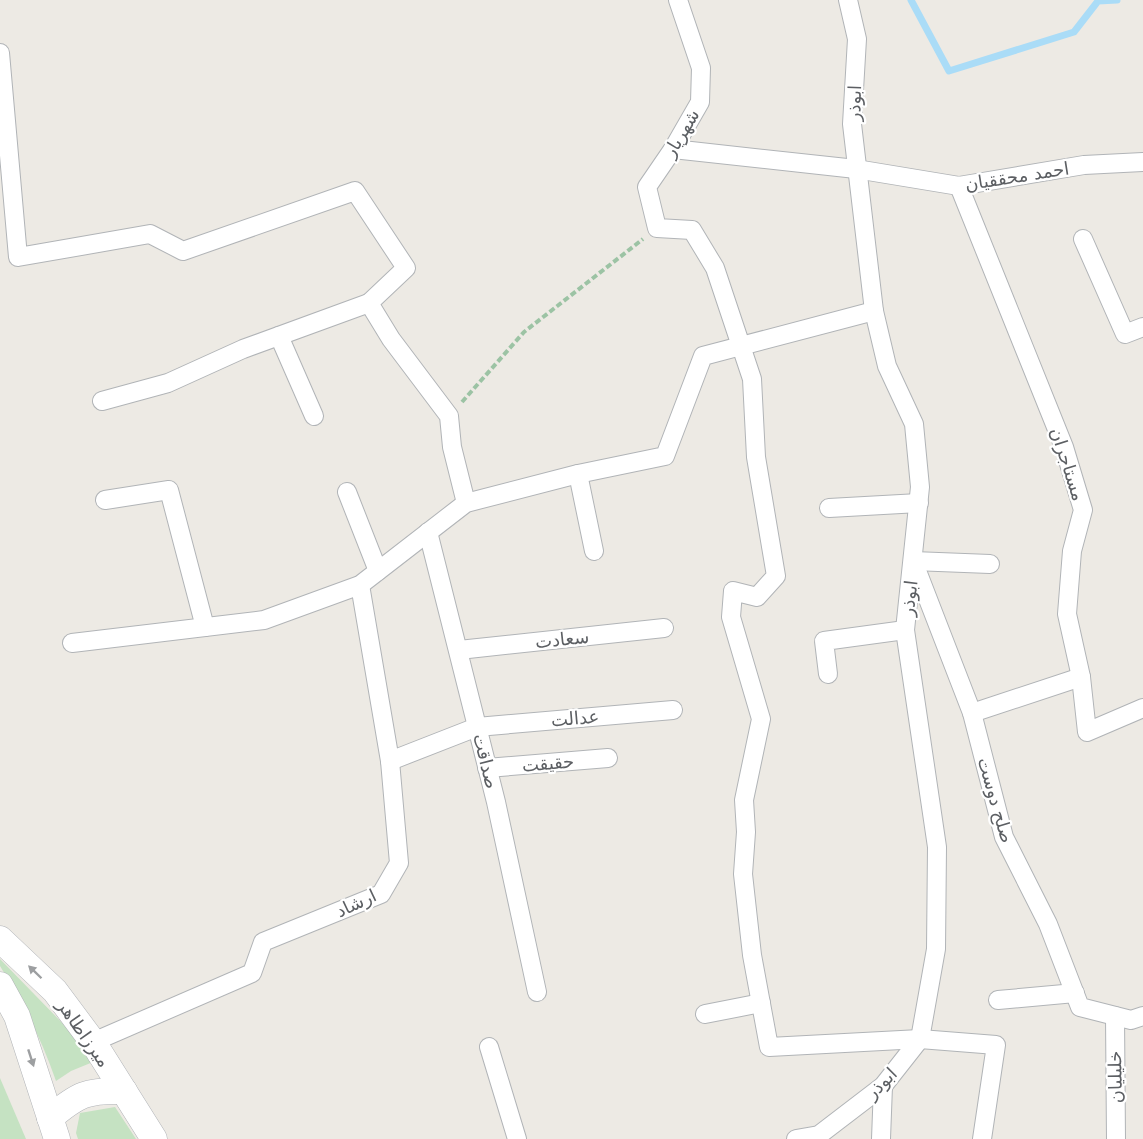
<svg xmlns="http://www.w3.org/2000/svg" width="1143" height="1139" viewBox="0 0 1143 1139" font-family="'DejaVu Sans','Noto Naskh Arabic',sans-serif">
  <rect width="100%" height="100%" fill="#edeae4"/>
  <g fill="#c5e2c2">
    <path d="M0,959l70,72 23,31 -22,9 -15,10c-14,-41 -33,-78 -56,-115z"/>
    <polygon points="0,1078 26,1139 0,1139"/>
    <polygon points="115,1107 136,1139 78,1139 76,1133 80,1113"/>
  </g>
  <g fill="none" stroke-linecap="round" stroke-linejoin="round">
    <polyline stroke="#aadcf7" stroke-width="7" points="911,0 949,71 1074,32 1098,1 1117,0"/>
    <g stroke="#b1b4b7" stroke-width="20">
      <g id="minor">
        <polyline points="678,0 701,68 700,102 673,149 647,187 657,228 692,230 715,268 752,379 756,457 776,576 757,597 733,591 731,617 761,719 744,800 746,832 743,874 752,955 769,1047 920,1039 996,1045 982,1139"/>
        <polyline points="0,53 18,257 150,234 183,251 355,191 406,268 369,303 391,339 449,416 452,447 466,503"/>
        <polyline points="673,149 856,169 959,186 1084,165 1143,162"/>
        <polyline points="959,186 1064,447 1083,510 1072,551 1067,614 1081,677 1087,732 1143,708"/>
        <polyline points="1083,239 1125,334 1143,327"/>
        <polyline points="279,336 314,416"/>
        <polyline points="102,401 168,383 243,349 369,303"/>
        <polyline points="578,474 594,551"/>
        <polyline points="347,492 378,571"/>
        <polyline points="105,500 169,490 205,627"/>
        <polyline points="829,508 919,503"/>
        <polyline points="428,532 496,802 537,992"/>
        <polyline points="913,561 990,564"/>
        <polyline points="914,563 972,713 1004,837 1048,924 1080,1007 1131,1020 1143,1016"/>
        <polyline points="72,643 264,620 360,585 466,503 578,474 665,456 703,356 874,311"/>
        <polyline points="459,650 664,628"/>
        <polyline points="828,674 824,641 905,630"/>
        <polyline points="972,713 1081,677"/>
        <polyline points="390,761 477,727 673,710"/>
        <polyline points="487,768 608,758"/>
        <polyline points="998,1000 1075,993"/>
        <polyline points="705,1014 761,1003"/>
        <polyline points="1115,1016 1116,1139"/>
        <polyline points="93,1042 252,973 263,942 381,894 399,863 390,761 360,585"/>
        <polyline points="489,1047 517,1139"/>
        <polyline points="796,1139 819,1135 883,1086 920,1039 936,949 937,847 905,630 920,487 914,424 887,366 874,311 852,124 857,39 848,0"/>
        <polyline points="881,1139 883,1086"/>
      </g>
    </g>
    <g stroke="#b0b3b7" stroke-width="27">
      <g id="secondary">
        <polyline points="0,939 55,991 93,1042 154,1139"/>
        <polyline points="0,985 17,1016 57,1139"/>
        <path d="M50,1118c28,-24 37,-28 74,-27"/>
      </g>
    </g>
    <polyline stroke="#9cc3a4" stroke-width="4" stroke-dasharray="6 3" stroke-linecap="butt" points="462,402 524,332 643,239"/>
    <use href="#minor" stroke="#fff" stroke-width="18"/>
    <use href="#secondary" stroke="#fff" stroke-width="26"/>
  </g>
  <defs><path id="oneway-solid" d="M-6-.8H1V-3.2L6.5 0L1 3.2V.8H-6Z" transform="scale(1.5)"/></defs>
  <g fill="#9d9fa1">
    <use href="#oneway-solid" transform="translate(35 972) rotate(-136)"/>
    <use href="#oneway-solid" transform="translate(31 1058) rotate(72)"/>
  </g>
  <g text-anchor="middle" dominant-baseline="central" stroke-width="4.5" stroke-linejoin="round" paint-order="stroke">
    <g font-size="18" fill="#5c5f63" stroke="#fff">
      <text transform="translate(854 103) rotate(-88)">ابوذر</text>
      <text transform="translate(681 133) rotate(-59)">شهریار</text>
      <text transform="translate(1017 176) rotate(-9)">احمد محققیان</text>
      <text transform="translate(1068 464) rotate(72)">مستاجران</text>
      <text transform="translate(909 598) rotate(-83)">ابوذر</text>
      <text transform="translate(562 639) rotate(-6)">سعادت</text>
      <text transform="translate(575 718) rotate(-5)">عدالت</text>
      <text transform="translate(486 761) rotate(76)">صداقت</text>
      <text transform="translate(548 763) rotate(-5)">حقیقت</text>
      <text transform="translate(996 800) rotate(74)">صلح دوست</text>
      <text transform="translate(356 903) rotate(-25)">ارشاد</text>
      <text transform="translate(84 1033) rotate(55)">میرزاطاهر</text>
      <text transform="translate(1115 1077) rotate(-91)">خلیلیان</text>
      <text transform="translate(881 1083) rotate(-45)">ابوذر</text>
    </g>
  </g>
</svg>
